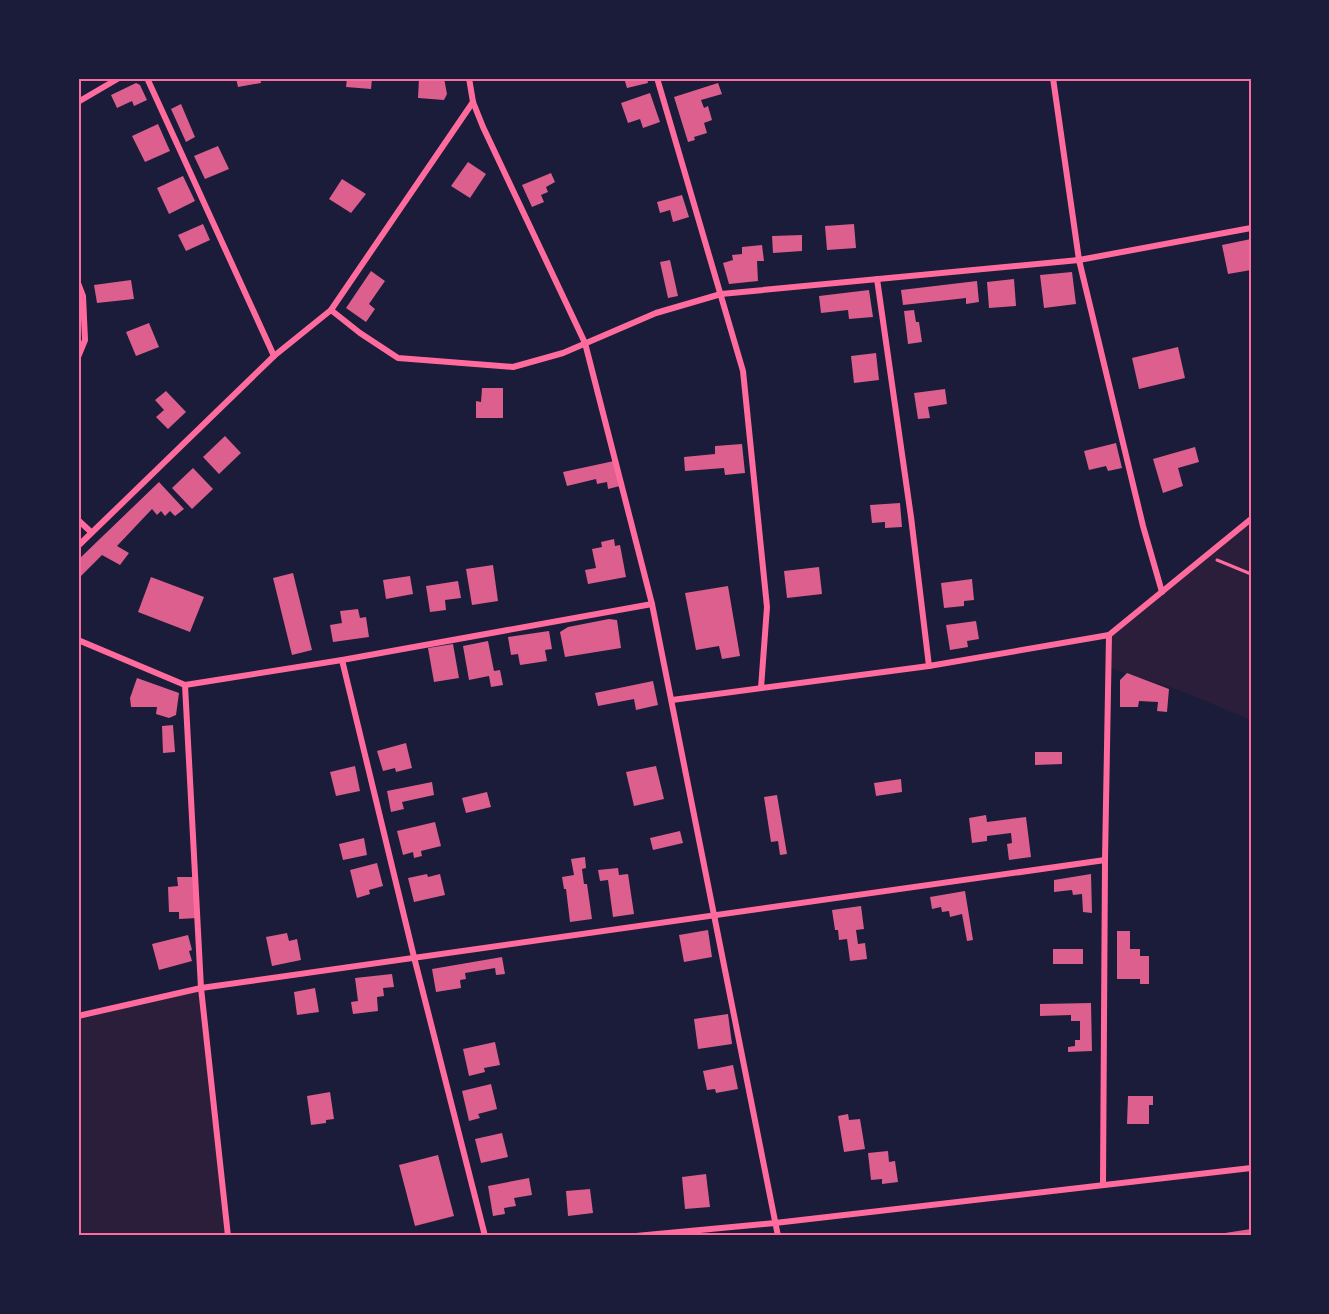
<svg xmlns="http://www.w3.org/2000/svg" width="1329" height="1314" viewBox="0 0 1329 1314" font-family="Rubik,sans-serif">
  <rect width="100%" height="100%" fill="#1b1b3a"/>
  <g fill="#2a1e3b">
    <polygon points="1251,519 1251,720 1178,690 1107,667 1109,635"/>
    <polygon points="201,988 228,1236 78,1236 78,1016"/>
  </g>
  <g fill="#dd5f8e">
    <polygon points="236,78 260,78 261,83 238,87"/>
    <polygon points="347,78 372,78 371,89 346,87"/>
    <polygon points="419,78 444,78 447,94 444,100 418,98"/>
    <polygon points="624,78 647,78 648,83 627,88"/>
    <polygon points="136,83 140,85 147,100 134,106 132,101 117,108 111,95"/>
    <polygon points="718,83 722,94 701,100 704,108 708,106 712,120 704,123 707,133 694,137 695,140 688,142 674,97"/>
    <polygon points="650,93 660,122 643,128 640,119 628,123 621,103"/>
    <polygon points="181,104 195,137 186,142 171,109"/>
    <polygon points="158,124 170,151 145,162 132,136"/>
    <polygon points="218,146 229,169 205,179 194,156"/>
    <polygon points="468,162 486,174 470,198 451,186"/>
    <polygon points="551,173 555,182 546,187 548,192 541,195 544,202 532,207 522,185"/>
    <polygon points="183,176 195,201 169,214 157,188"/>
    <polygon points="342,179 366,194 351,213 329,199"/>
    <polygon points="682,195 689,217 673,222 670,210 660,213 657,202"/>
    <polygon points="203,224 210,240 186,251 178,235"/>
    <polygon points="854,224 856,248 827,250 825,226"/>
    <polygon points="802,235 802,251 773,253 772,236"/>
    <polygon points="1251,239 1251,270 1228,274 1222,245"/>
    <polygon points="762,245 764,261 757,261 758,281 729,284 723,263 733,260 732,255 742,254 742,247"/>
    <polygon points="670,260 678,296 668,298 660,262"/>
    <polygon points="371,271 385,281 369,304 375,309 366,322 346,308"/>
    <polygon points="1072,272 1076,304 1044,308 1040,275"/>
    <polygon points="1014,279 1016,306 989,308 987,282"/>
    <polygon points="131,280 134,299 97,303 94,285"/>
    <polygon points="977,281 979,302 966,304 966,298 903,305 901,290"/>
    <polygon points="869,290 873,317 849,319 848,310 821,313 819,296"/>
    <polygon points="914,310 916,322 919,322 922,342 908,344 904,311"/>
    <polygon points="149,323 159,347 136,356 126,332"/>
    <polygon points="1178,347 1185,378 1139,389 1132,358"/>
    <polygon points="876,353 879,380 854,383 851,356"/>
    <polygon points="482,388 503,388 503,418 476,418 476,401 481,402"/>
    <polygon points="945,389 947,404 928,407 930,418 918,419 914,393"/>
    <polygon points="166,391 186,412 168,429 156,417 164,410 155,400"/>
    <polygon points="225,436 241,453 219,474 203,457"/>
    <polygon points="1116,443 1122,468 1108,471 1106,466 1089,470 1084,451"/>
    <polygon points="742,444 745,473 725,475 724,468 685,471 684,457 715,454 715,446"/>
    <polygon points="1195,447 1199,462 1178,468 1183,486 1163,493 1153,459"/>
    <polygon points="614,461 620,486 608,489 607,482 597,484 596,479 567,486 563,472"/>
    <polygon points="193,468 213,489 192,509 172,488"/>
    <polygon points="159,482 184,509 175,516 170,511 165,516 161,511 157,515 152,509 117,546 129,553 120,565 102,555 78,579 78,560"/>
    <polygon points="900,503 902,527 885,528 885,522 872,523 870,505"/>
    <polygon points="614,539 615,546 620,545 626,577 588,584 585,570 596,568 592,549 602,547 601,542"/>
    <polygon points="493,565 498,601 472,605 466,569"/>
    <polygon points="819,567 822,594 787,598 784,571"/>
    <polygon points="293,573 312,650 292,655 273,578"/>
    <polygon points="410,576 413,594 386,599 383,580"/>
    <polygon points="151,577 204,597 190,632 138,612"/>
    <polygon points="972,579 974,600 964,601 964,606 944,608 941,583"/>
    <polygon points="458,581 461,598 445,600 446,610 430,612 426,586"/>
    <polygon points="728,586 740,656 722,659 719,646 696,650 685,593"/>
    <polygon points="358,609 360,618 366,617 369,637 333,642 330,625 342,623 340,611"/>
    <polygon points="609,619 617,620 621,648 565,657 560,632 568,627"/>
    <polygon points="976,621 979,639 967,641 968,647 950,650 946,625"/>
    <polygon points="549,631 552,649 545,650 547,661 520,665 518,654 511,655 508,637"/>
    <polygon points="488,641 494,671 500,670 503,685 491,687 489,676 469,680 463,646"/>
    <polygon points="453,644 459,678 434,682 428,648"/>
    <polygon points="1127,673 1169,689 1167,712 1157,711 1158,702 1139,701 1138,707 1120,707 1120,680"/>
    <polygon points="137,678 179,693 176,715 169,718 156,714 157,707 131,707 130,698"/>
    <polygon points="653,681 658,705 636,710 634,699 598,706 595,693"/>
    <polygon points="173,725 175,752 163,753 162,726"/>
    <polygon points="406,743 412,768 396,772 395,768 383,771 377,751"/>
    <polygon points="1035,752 1062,752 1062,764 1035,765"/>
    <polygon points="355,766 360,791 336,796 330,772"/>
    <polygon points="656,766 664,799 634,806 626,772"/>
    <polygon points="901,779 902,792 876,796 874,783"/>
    <polygon points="432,782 434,795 402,802 404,809 391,812 387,791"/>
    <polygon points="487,792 491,807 466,813 462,798"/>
    <polygon points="777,795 787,854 780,855 778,841 771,842 764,797"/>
    <polygon points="986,815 987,822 1026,817 1031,857 1009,860 1007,844 1012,843 1011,833 987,836 987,841 972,843 969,818"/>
    <polygon points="435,822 441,846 421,851 422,856 414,858 413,852 403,855 397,831"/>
    <polygon points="680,831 683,843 653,850 650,838"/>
    <polygon points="364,838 367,855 343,860 339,844"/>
    <polygon points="585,857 586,868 582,869 584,884 587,884 592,919 570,922 566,889 564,889 562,877 574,875 571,859"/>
    <polygon points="377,863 383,886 369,890 370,894 357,898 350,870"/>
    <polygon points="618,868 619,875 628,874 634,914 613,917 608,880 600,881 598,870"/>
    <polygon points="427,874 428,877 440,874 445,895 414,902 408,878"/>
    <polygon points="1091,874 1092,913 1083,912 1082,894 1073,895 1072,890 1054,892 1054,880"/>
    <polygon points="177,877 196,877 198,918 179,919 179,912 169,912 168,887 178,886"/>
    <polygon points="965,891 973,940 967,941 962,914 950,917 949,911 942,912 941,907 932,909 930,897"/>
    <polygon points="861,906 864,929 856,930 858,944 865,943 867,959 850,961 847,939 839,940 838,930 835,930 832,910"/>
    <polygon points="708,930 712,957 684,962 679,935"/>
    <polygon points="1117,931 1130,931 1130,949 1140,949 1140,956 1149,956 1149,984 1140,984 1140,979 1117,979"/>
    <polygon points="287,933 289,941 297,939 301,960 272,966 266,937"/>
    <polygon points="188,935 192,950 189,951 192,961 159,970 152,944"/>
    <rect x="1053" y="949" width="30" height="15"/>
    <polygon points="502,957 505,974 496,975 495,968 465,973 466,979 460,980 461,988 436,992 432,969"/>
    <polygon points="392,974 394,987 383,988 384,996 377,997 378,1011 353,1014 351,1002 358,1001 355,978"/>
    <polygon points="315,988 319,1012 297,1015 294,992"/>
    <polygon points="1091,1003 1092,1051 1068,1052 1068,1047 1075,1046 1075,1040 1080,1040 1080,1021 1071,1021 1071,1015 1040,1016 1040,1004"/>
    <polygon points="728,1014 732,1044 698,1049 694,1019"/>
    <polygon points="495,1042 500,1065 484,1068 485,1072 469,1076 463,1049"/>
    <polygon points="733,1065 738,1089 716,1093 715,1089 707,1090 703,1071"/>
    <polygon points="491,1084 497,1109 478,1114 480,1118 469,1121 462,1091"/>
    <polygon points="330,1092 334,1119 326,1120 326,1123 311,1125 307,1096"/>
    <polygon points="1128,1096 1153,1096 1153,1105 1149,1105 1149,1124 1127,1124"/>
    <polygon points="848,1114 849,1120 860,1119 865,1149 844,1152 838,1116"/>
    <polygon points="502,1133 508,1157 481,1163 475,1139"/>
    <polygon points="888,1151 889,1162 895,1161 898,1182 882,1184 882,1179 871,1180 868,1153"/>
    <polygon points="438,1155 454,1216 415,1226 399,1165"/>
    <polygon points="706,1174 710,1207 685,1209 682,1177"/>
    <polygon points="529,1178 532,1195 514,1198 516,1206 504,1208 505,1214 493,1216 488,1186"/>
    <polygon points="590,1189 593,1213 568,1216 566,1191"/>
    <polygon points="1251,1229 1251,1236 1212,1236 1212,1235"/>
  </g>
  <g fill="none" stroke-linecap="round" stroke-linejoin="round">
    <polyline stroke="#ff6b9d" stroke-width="3" points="1217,560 1251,574"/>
    <g stroke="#ff6b9d" stroke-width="6">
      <polyline points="147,78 274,356"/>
      <polyline points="469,78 473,102 483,127 585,343 652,604 778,1236"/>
      <polyline points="657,78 743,371 767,607 761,688"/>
      <polyline points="1053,78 1079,260 1143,526 1162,592"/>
      <polyline points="78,102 119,78"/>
      <polyline points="877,279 911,517 929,666"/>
      <polyline points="78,283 83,296 85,340 78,357"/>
      <polyline points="331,310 360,333 398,358 513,367 563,353 656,313 721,294 1079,260 1251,228"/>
      <polyline points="78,520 91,532"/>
      <polyline points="78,546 274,356 331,310 473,102"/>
      <polyline points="78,640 185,685 342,660 652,604"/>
      <polyline points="342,660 414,957 485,1236"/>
      <polyline points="185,685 201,988 228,1236"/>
      <polyline points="672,700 929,666 1109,635 1251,519"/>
      <polyline points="78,1016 201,988 1105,860"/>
      <polyline points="1103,1185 1105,860 1109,635"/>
      <polyline points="636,1236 775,1223 1251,1168"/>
    </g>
  </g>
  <rect width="1329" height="1314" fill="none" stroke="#1b1b3a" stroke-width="159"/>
  <rect x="80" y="80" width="1170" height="1154" fill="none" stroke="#ff6b9d" stroke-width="2"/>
</svg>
